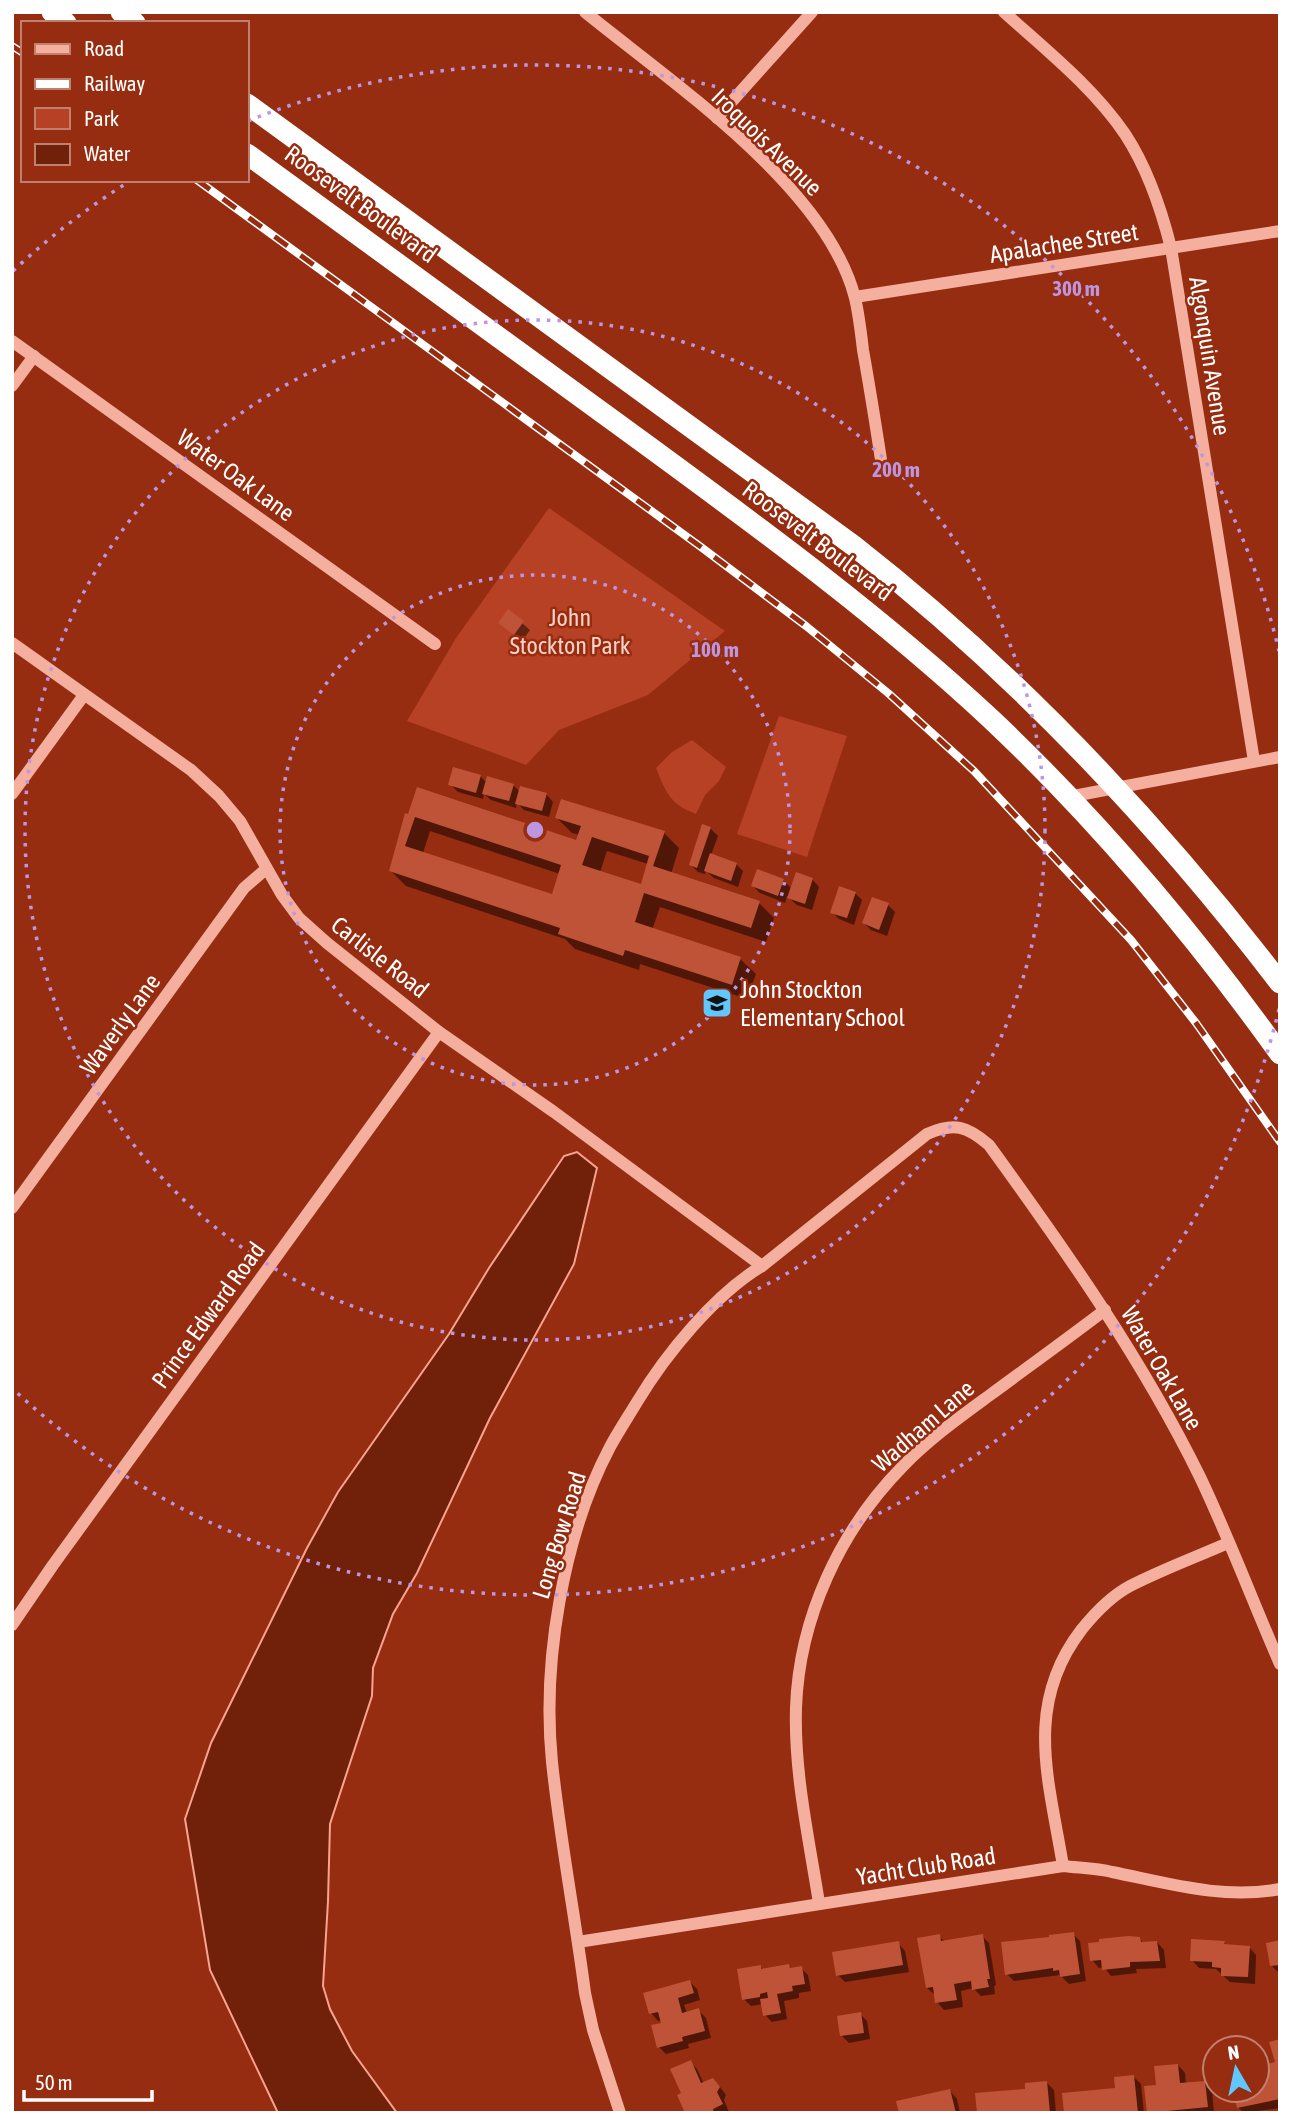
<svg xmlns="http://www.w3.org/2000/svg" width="1292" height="2125" viewBox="0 0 1292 2125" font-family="'Asap Condensed',sans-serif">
  <rect width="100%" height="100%" fill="#962c10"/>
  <g fill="#b74125">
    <polygon points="549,508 725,631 648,695 559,730 526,765 407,721 456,638"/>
    <polygon points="779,716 847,736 807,857 737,834"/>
    <path d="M692,740l34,27 -7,14 -14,14 -9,19c-26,-10 -30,-21 -40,-46l16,-16z"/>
  </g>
  <polygon fill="#712009" stroke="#f8a390" stroke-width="2" points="577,1152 597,1168 574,1264 490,1418 417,1573 393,1614 373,1668 372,1696 330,1824 328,1901 323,1986 330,2009 352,2051 397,2113 278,2113 210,1970 185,1819 211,1743 307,1548 338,1492 449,1334 489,1268 564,1156"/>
  <g fill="#0007" fill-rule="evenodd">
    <polygon points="509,612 530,630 522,641 500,623"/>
    <polygon points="480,776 487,783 513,785 520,792 546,794 553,802 549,817 524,810 517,803 516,808 491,800 484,794 483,799 458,792 450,784"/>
    <path d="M407,815l170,27 3,-7 -8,-2 -15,-15 107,15 15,15 -8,26 88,29 15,15 -8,24 -106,-35 -8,23 88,29 16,15 -9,25 -107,-35 -1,6 -64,-21 -10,-10 -159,-53 -15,-15zM430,831l130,43 -7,22 -130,-43zM607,851l41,13 -6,22 -42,-14z"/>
    <polygon points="710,828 718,836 711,855 736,864 743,871 738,887 714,878 706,871 705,874 698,872 691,865"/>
    <polygon points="812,879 819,887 812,910 797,905 787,896 785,903 760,893 753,886 783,880 792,889"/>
    <polygon points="855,893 862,900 854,925 839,919 832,912"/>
    <polygon points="888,905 895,912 887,936 871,930 864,923"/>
    <polygon points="1073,1934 1080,1941 1086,1981 1069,1984 1060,1975 1014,1981 1007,1974"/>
    <polygon points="939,1936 945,1942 982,1936 989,1943 996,1985 994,1986 995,1994 981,1996 973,1988 961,1991 963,2007 944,2010 937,2002 935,1995 927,1988"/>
    <polygon points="1139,1938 1144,1944 1157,1942 1164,1950 1166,1968 1136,1969 1137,1973 1111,1976 1104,1967 1099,1968 1092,1960"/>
    <polygon points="1280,1942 1280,1973 1279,1973 1272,1966"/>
    <polygon points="898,1943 905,1951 909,1972 845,1982 838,1975"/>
    <polygon points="1224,1943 1227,1946 1249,1947 1256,1955 1255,1984 1230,1982 1216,1969 1199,1968 1192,1960"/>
    <polygon points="789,1966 792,1970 801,1968 808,1975 811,1991 799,1993 799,1998 784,2001 787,2019 772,2022 765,2015 763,2004 751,2006 744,1999 760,1967 763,1970"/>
    <polygon points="690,1982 697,1989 700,2000 684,2005 687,2013 698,2010 706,2018 711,2038 688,2044 689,2048 666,2054 659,2047 662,2020 658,2021 651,2013"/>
    <polygon points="860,2014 867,2021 870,2039 849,2043 842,2036"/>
    <polygon points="1280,2041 1280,2108 1244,2113 1238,2107 1233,2090 1257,2090 1257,2080 1277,2063"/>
    <polygon points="690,2062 697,2069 704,2084 713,2080 720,2087 726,2095 724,2100 729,2112 687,2113 683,2094"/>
    <polygon points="1178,2065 1185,2073 1186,2084 1205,2082 1212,2090 1214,2113 1149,2113 1158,2086"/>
    <polygon points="1134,2077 1141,2084 1144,2113 1065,2113 1117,2090"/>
    <polygon points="1046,2082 1054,2090 1056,2113 979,2113"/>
    <polygon points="950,2091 957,2099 960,2113 899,2113"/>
  </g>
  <g fill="#bf5338" fill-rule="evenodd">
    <polygon points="508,609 524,621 514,635 498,623"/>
    <polygon points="453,767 481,775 476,793 448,785"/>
    <polygon points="487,776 514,784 509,801 482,794"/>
    <polygon points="520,786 547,793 542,811 515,804"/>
    <path d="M417,787l159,53 5,-14 -26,-8 6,-19 104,32 -12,35 107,35 -9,27 -107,-35 -9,29 106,35 -9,28 -107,-35 -2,6 -65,-22 2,-6 -171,-57 16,-58 3,1zM415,817l146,48 -9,29 -147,-48zM592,837l57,19 -8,28 -59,-19z"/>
    <polygon points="702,824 711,827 697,868 689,865"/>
    <polygon points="710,853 737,863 731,881 704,871"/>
    <polygon points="757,869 784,879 778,896 751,886"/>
    <polygon points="796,872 813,878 805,904 787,898"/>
    <polygon points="839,886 856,892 847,918 830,913"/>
    <polygon points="872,897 889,903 879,930 862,923"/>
    <polygon points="1074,1932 1080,1974 1060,1977 1059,1970 1053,1971 1053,1968 1005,1975 1001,1942 1049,1937 1049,1935"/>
    <polygon points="940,1934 941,1941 983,1934 990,1979 987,1979 989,1987 972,1990 971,1981 954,1984 957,2000 935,2003 933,1987 926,1988 917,1938"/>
    <polygon points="1128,1936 1140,1937 1141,1942 1157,1941 1160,1961 1130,1962 1130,1967 1102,1970 1101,1960 1090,1961 1088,1943 1099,1942 1099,1939"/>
    <polygon points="1191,1939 1225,1941 1224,1944 1250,1946 1248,1977 1221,1976 1221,1968 1212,1967 1212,1962 1190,1961"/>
    <polygon points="1280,1940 1280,1965 1270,1966 1266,1943"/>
    <polygon points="899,1941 903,1965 836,1976 832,1952"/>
    <polygon points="789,1964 790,1968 802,1966 805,1984 792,1986 793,1991 777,1994 781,2013 763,2016 760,1999 768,1998 767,1992 760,1994 760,1997 742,2000 737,1969 761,1965 761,1969"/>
    <polygon points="690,1980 694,1993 678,1998 682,2013 699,2008 705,2031 682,2037 683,2041 657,2048 651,2025 661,2023 658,2012 649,2014 643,1993"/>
    <polygon points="861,2012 864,2033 840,2036 837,2016"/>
    <polygon points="1280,2039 1280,2099 1237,2108 1232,2090 1257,2090 1257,2079 1259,2078 1257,2067 1275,2062 1269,2042"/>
    <polygon points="691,2060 701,2083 713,2078 720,2087 717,2092 723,2104 713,2109 714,2113 685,2113 677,2095 681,2093 670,2069"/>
    <polygon points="1178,2064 1180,2083 1205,2081 1208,2107 1147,2113 1144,2086 1156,2085 1154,2066"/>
    <polygon points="1134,2075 1138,2113 1064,2113 1062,2093 1115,2088 1114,2077"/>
    <polygon points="1047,2081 1050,2113 977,2113 975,2093 1025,2089 1025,2083"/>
    <polygon points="950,2089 956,2113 899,2113 896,2101"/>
  </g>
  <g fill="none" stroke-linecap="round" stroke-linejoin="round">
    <g stroke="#f4af9e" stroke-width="12">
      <path d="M585,12c86,70 242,175 270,286 4,17 6,35 8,52 7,39 13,77 19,116"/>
      <path d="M1004,12c42,38 89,75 121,122 23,35 36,74 46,114l83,513"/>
      <polyline points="717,118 812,12"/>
      <polyline points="855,297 1280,231"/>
      <polyline points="12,341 435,644"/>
      <polyline points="12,386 34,356"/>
      <polyline points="12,643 191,770 219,796 240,821 282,895 299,918 327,943 439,1032 554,1112 762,1266"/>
      <polyline points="12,794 84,695"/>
      <polyline points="1068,797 1280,757"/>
      <polyline points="12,1208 244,888 266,869"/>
      <polyline points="12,1625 53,1565 439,1032"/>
      <path d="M1063,1866c-14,-86 -40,-161 19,-237 13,-16 29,-33 48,-43 31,-16 66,-29 98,-43"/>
      <path d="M819,1903c-10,-64 -25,-130 -23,-195 3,-90 44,-178 107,-242 26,-27 57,-49 87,-71 38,-28 77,-56 115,-85"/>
      <path d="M578,1942l485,-76c16,2 33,2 49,6 55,11 111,28 168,17"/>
      <path d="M620,2113l-27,-83 -8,-37c-10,-77 -25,-154 -33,-231 -10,-100 11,-226 58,-315 8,-15 18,-30 27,-45 29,-48 77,-107 125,-136l165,-132c27,-12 40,-8 62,11 77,106 153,214 211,332 29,61 53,125 80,187"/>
    </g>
    <g stroke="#fff" stroke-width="21">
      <polyline points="52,12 66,23"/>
      <polyline points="121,12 135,23"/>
      <path d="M247,104l607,442c161,126 301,274 426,437"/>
      <path d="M247,154c125,91 250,182 375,273 127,93 253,184 369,292 107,101 203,215 289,335"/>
    </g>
    <g stroke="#fff" stroke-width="8">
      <g id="rail">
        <polyline points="12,46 23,53"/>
        <polyline points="197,180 701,547 806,626 888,693 974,771 1131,940 1196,1023 1280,1142"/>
      </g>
    </g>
    <use href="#rail" stroke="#962c10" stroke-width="5" stroke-dasharray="16" stroke-linecap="butt"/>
  </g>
  <g fill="none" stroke="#bd96df" stroke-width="3.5" stroke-dasharray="3.5 7">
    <circle cx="535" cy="830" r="255"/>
    <circle cx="535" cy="830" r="510"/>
    <path d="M1279 1009A765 765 0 0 1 13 1389M13 271A765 765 0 0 1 130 181M248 121A765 765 0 0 1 1279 651"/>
  </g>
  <defs>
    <g id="school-square" transform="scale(1.575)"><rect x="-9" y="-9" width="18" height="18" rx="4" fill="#61c7ff" stroke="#962c10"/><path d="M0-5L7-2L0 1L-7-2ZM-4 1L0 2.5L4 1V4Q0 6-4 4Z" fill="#111"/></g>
  </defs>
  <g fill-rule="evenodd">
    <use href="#school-square" x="717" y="1003"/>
  </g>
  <g text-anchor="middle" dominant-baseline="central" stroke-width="5" stroke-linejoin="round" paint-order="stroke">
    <g font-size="24" fill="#fff" stroke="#962c10">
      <text transform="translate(767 142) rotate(44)">Iroquois Avenue</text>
      <text transform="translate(361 204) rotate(36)">Roosevelt Boulevard</text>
      <text transform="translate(1064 243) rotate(-9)">Apalachee Street</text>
      <text transform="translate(1210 356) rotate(81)">Algonquin Avenue</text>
      <text transform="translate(236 475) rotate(36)">Water Oak Lane</text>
      <text transform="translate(818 541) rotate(37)">Roosevelt Boulevard</text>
      <text transform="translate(380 957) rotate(38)">Carlisle Road</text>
      <text transform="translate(120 1024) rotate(-54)">Waverly Lane</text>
      <text transform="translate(208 1315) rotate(-54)">Prince Edward Road</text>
      <text transform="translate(1162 1368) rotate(60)">Water Oak Lane</text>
      <text transform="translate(923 1426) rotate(-41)">Wadham Lane</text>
      <text transform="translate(559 1535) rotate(-73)">Long Bow Road</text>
      <text transform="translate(926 1866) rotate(-9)">Yacht Club Road</text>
    </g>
    <g font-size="24" fill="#fed1c6" stroke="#962c10">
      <text x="570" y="617">John<tspan x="570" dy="28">Stockton Park</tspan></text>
    </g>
    <g font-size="24" fill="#fff" stroke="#962c10" text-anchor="start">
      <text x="740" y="989">John Stockton<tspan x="740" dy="28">Elementary School</tspan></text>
    </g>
  </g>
  <circle cx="535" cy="830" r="10" fill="#bd96df" stroke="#962c10" stroke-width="3.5"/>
  <g font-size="21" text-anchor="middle" font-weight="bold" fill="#bd96df" stroke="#962c10" stroke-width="5" stroke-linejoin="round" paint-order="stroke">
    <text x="1076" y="296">300 m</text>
    <text x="896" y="477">200 m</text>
    <text x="715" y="657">100 m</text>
  </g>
  <rect width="1292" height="2125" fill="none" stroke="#ffffff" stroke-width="28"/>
  <rect x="21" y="21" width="228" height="161" fill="#962c10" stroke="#c08070" stroke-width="2"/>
  <rect x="35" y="44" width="35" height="10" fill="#f4af9e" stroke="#c08070" stroke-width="2"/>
  <text x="84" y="56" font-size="21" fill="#ffffff">Road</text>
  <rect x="35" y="79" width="35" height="10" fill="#ffffff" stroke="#c08070" stroke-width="2"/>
  <text x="84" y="91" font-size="21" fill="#ffffff">Railway</text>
  <rect x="35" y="108" width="35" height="21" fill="#b74125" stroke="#c08070" stroke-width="2"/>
  <text x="84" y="126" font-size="21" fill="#ffffff">Park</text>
  <rect x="35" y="144" width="35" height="21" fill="#712009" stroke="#c08070" stroke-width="2"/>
  <text x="84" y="161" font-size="21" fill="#ffffff">Water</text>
  <g transform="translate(1236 2069) rotate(351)"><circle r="33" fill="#962c10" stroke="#c08070" stroke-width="2"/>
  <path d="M0-5L12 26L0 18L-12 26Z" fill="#61c7ff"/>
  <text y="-10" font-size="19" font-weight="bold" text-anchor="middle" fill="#ffffff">N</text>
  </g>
  <path d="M24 2090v10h128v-10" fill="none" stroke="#ffffff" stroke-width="3.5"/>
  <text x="35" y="2090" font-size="21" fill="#ffffff" stroke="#962c10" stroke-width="5" paint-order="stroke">50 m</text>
</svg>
